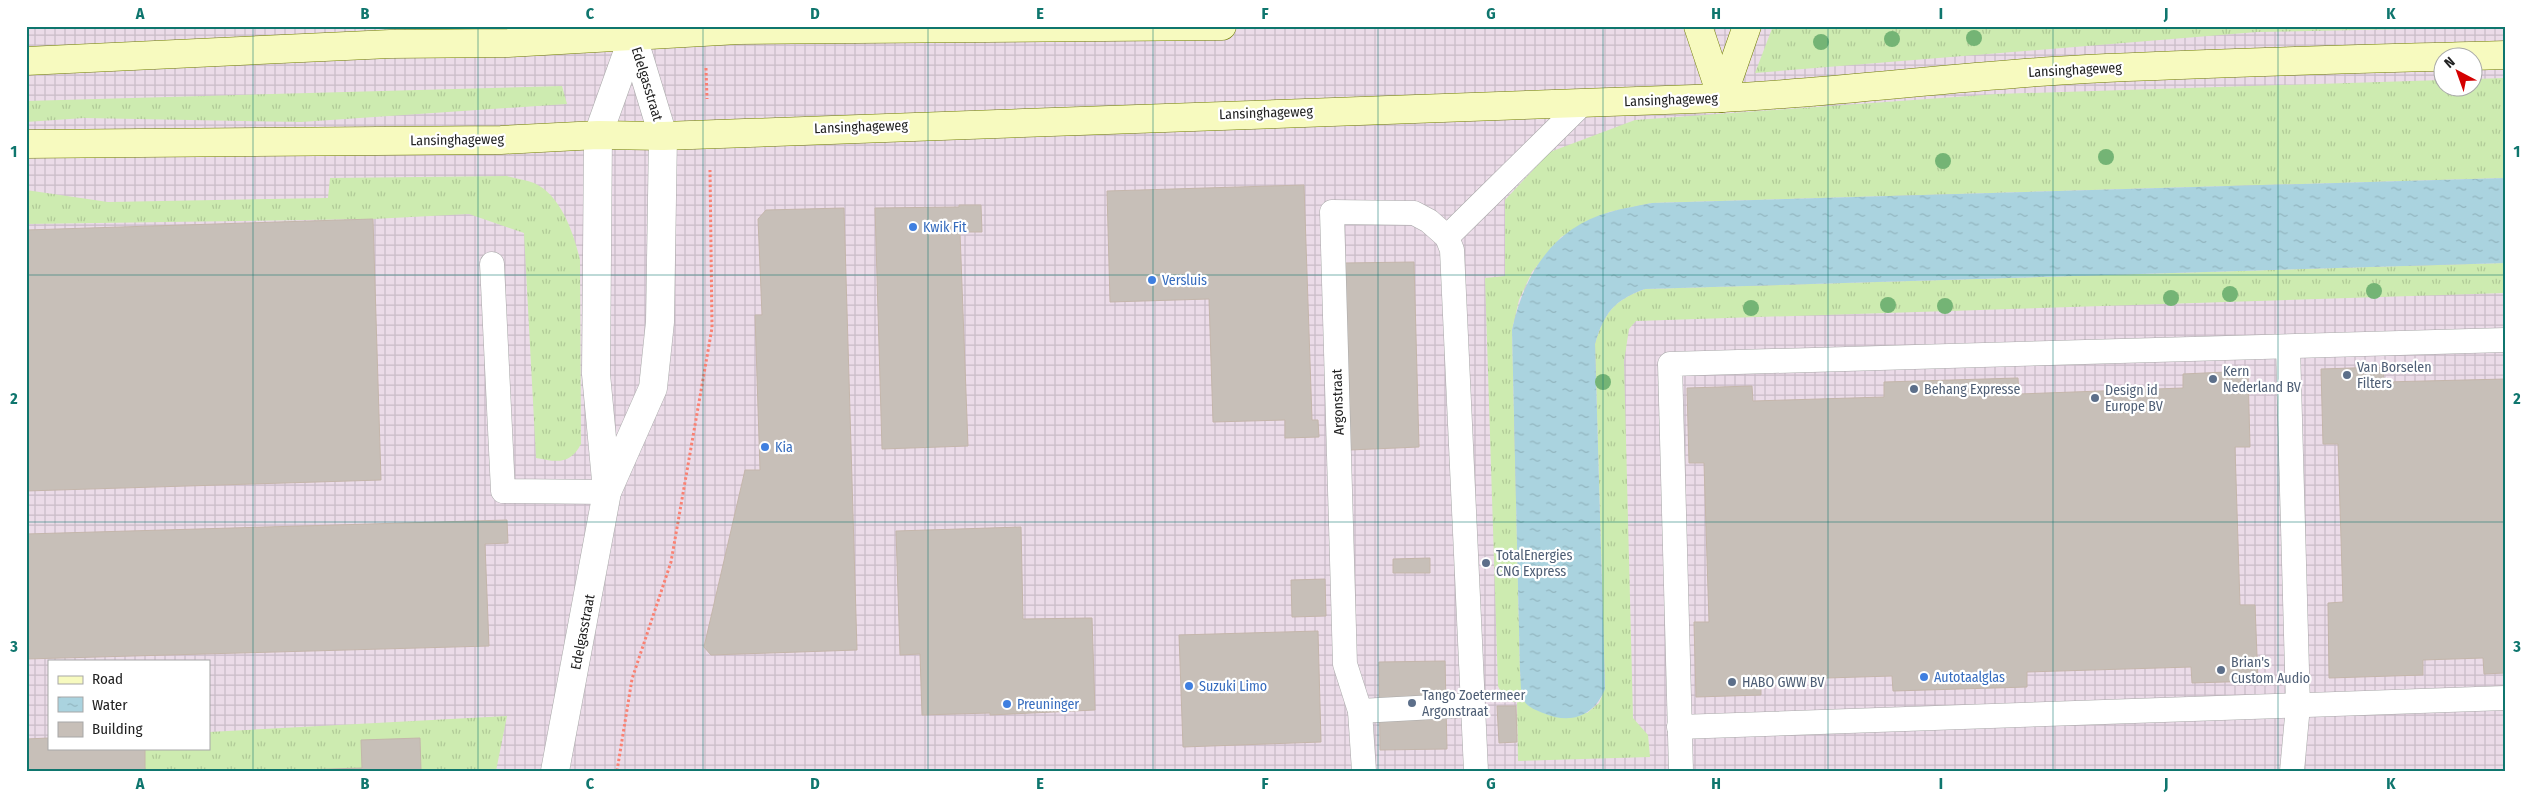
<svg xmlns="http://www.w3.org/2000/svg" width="2531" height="797" viewBox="0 0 2531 797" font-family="'Fira Sans Condensed',sans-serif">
  <defs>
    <pattern id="industrial-grid" width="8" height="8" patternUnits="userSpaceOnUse" patternTransform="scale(1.25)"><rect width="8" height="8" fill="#ebdbe8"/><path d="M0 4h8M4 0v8" fill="none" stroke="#c9bcc7"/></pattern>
    <pattern id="grass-tufts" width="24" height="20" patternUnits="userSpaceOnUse" patternTransform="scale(1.25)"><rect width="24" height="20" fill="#cdebb0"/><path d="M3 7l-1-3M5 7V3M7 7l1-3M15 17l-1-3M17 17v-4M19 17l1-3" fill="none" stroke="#b0c997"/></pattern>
    <pattern id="water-ripples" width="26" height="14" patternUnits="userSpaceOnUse" patternTransform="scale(1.25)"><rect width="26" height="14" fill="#aad3df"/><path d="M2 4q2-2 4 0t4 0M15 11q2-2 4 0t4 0" fill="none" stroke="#92b5bf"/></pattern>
  </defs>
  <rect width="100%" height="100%" fill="#f2efe9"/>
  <path fill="url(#industrial-grid)" fill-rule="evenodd" d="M26,26h2479v745h-2479zM2444,58h30v30h-30zM49,661h160v87h-160z"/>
  <g fill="url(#grass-tufts)">
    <polygon points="1773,26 2505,26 2505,27 2257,32 1755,73"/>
    <path d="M2505,78v100l-853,25 -43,9 -48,25 -29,35 -13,28 -7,30 8,341 3,28 64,14 12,-10 6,-14 -10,-345c9,-31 19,-44 50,-55l860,-26v30l-869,28 -7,8 -5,32 9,357 15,17 2,22 -132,4 -1,-59 -12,-1 -7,-15 -13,-408 20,-2v-76l45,-48 85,-32 362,-26 446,-14 1,8h30v-9z"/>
    <polygon points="562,86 567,104 301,122 84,118 26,122 26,101"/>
    <path d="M507,176c9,3 19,4 27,7 27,12 40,51 46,77l1,184c-11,21 -24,18 -45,14l-12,-225 -55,-19 -96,5 -347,5v-34l82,12 220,-4 2,-20z"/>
    <polygon points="507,716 496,771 145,771 145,748 209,748 209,732"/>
  </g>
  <path fill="url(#water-ripples)" d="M2505,178v85l-860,26c-31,11 -41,24 -50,55l10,345c-11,27 -34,36 -62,24 -7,-3 -14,-5 -19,-12 -4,-7 -3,-22 -4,-30l-8,-341c12,-55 40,-102 98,-118 13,-4 28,-6 42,-9z"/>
  <g fill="#c7bfb8" stroke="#c4b6ab">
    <polygon points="1304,185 1312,420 1318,420 1319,437 1285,438 1285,420 1213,422 1209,299 1110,302 1107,191"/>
    <polygon points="959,205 981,205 982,232 960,232 968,446 882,449 875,208 959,207"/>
    <polygon points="844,208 857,650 711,655 704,647 745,470 760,470 755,315 762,315 758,219 766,210"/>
    <polygon points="373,219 381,480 26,491 26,230"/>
    <polygon points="1414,262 1419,447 1350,450 1344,263"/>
    <polygon points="2383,367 2384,382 2505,379 2505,673 2484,674 2483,658 2423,660 2423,675 2329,678 2328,603 2343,602 2338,444 2323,444 2321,369"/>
    <polygon points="2248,371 2250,447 2235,447 2240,605 2255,605 2258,681 2192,683 2191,667 2027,672 2027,687 1893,691 1892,676 1761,680 1761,695 1696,697 1694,622 1709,622 1704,463 1689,463 1687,388 1752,386 1753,401 1884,397 1884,382 2018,378 2019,394 2183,388 2183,374"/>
    <polygon points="507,520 508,543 485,544 489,646 26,659 26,534"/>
    <polygon points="1021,527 1023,619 1092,618 1095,710 990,715 990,713 922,715 920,654 900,655 896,531"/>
    <polygon points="1430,558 1430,573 1393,573 1393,559"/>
    <polygon points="1325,579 1326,616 1292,617 1291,580"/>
    <polygon points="1318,631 1321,742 1183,747 1179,635"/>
    <polygon points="1445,661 1447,749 1380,750 1379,662"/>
    <polygon points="1497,706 1516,706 1517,742 1499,743"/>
    <polygon points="49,738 49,748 145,748 145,771 26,771 26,739"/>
    <polygon points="420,738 421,771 271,771 362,768 361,740"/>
  </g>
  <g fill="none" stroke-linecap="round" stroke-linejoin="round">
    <g stroke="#a9a9a9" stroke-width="25">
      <g id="lane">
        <polyline points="1447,237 1583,103"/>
        <polyline points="492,264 503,491 607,492"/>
        <polyline points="2288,347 2298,706 2292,771"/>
        <polyline points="1360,711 1472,705"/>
        <polyline points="1679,727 2505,698"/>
        <polyline points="1364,771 1360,711 1345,664 1332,212 1414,213 1429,221 1447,237 1452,250 1476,771"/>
        <polyline points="1681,771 1670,364 2505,340"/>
      </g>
    </g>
    <g stroke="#a9a9a9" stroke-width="29">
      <g id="street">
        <polyline points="607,491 596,374 598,135 633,37"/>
        <polyline points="555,771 607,492 653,388 660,322 663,136 633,37"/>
      </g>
    </g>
    <g stroke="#707d05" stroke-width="29">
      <g id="secondary">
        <polyline points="1698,26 1722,98"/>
        <polyline points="26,61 390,44 508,43 738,30 1222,26"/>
        <polyline points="1722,98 1747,26"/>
        <path d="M26,144l475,-4 97,-5 65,1 1059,-38c122,-6 243,-23 365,-29 139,-7 279,-10 418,-14"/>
      </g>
    </g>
    <g stroke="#fa8072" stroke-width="3" stroke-dasharray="2.5 2.5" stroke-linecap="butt">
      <polyline points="706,68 707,99"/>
      <polyline points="617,771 632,679 671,562 712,328 710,170"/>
    </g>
    <use href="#lane" stroke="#fff" stroke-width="24"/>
    <use href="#street" stroke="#fff" stroke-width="28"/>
    <use href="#secondary" stroke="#f7fabf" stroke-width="28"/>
  </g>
  <g fill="#74b475">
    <circle cx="1974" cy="38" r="8"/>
    <circle cx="1892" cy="39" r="8"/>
    <circle cx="1821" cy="42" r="8"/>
    <circle cx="2106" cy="157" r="8"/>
    <circle cx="1943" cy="161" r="8"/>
    <circle cx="2374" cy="291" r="8"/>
    <circle cx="2230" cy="294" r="8"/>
    <circle cx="2171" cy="298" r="8"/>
    <circle cx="1888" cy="305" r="8"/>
    <circle cx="1945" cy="306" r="8"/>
    <circle cx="1751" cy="308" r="8"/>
    <circle cx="1603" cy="382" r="8"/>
  </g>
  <path fill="none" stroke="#0f766e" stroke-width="1" stroke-opacity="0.55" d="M253,26v745M478,26v745M703,26v745M928,26v745M1153,26v745M1378,26v745M1603,26v745M1828,26v745M2053,26v745M2278,26v745M26,275h2479M26,522h2479"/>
  <g fill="#3f7fe0" stroke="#fff" stroke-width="2">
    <circle cx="913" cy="227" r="5"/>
    <circle cx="1152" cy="280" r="5"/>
    <circle cx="765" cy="447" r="5"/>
    <circle cx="1924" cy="677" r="5"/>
    <circle cx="1189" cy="686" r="5"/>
    <circle cx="1007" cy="704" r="5"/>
  </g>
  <g fill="#5c6f8a" stroke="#fff" stroke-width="2">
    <circle cx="2347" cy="375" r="5"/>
    <circle cx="2213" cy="379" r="5"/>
    <circle cx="1914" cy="389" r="5"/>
    <circle cx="2095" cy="398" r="5"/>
    <circle cx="1486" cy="563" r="5"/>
    <circle cx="2221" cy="670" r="5"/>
    <circle cx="1732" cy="682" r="5"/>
    <circle cx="1412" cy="703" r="5"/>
  </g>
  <g text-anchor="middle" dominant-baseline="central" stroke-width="4.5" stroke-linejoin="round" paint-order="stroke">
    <g font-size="14" fill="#222" stroke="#fff">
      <text transform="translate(2075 70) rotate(-3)">Lansinghageweg</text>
      <text transform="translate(647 84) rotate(73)">Edelgasstraat</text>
      <text transform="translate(1671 100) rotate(-2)">Lansinghageweg</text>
      <text transform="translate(1266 113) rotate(-2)">Lansinghageweg</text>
      <text transform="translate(861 127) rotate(-2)">Lansinghageweg</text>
      <text transform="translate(457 140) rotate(-1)">Lansinghageweg</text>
      <text transform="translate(1338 402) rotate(-92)">Argonstraat</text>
      <text transform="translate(583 632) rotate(-79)">Edelgasstraat</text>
    </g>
    <g font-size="14" fill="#366cbe" stroke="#fff" text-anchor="start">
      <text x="923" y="227">Kwik Fit</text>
      <text x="1162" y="280">Versluis</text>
      <text x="775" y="447">Kia</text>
      <text x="1934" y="677">Autotaalglas</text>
      <text x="1199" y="686">Suzuki Limo</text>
      <text x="1017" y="704">Preuninger</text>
    </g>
    <g font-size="14" fill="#4e5e75" stroke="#fff" text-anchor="start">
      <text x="2357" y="367">Van Borselen<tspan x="2357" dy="16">Filters</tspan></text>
      <text x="2223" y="371">Kern<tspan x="2223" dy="16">Nederland BV</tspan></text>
      <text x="1924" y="389">Behang Expresse</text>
      <text x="2105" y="390">Design id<tspan x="2105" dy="16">Europe BV</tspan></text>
      <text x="1496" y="555">TotalEnergies<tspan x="1496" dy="16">CNG Express</tspan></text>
      <text x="2231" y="662">Brian's<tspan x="2231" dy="16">Custom Audio</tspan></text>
      <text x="1742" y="682">HABO GWW BV</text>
      <text x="1422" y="695">Tango Zoetermeer<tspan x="1422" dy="16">Argonstraat</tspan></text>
    </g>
  </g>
  <rect width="2531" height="797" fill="none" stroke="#ffffff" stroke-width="55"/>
  <rect x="48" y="660" width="162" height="90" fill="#ffffff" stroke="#a7a7a7"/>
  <rect x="58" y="676" width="25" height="8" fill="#f7fabf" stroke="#a7a7a7"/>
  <text x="92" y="684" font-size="15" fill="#222222">Road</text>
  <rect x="58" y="697" width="25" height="15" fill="url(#water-ripples)" stroke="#a7a7a7"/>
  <text x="92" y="710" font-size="15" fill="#222222">Water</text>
  <rect x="58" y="722" width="25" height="15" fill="#c7bfb8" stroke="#a7a7a7"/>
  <text x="92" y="734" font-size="15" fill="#222222">Building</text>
  <g transform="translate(2458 72) rotate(319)"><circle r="24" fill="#ffffff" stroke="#a7a7a7"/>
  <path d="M0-4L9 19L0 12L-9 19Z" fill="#d40000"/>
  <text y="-8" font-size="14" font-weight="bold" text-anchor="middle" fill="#222222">N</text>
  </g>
  <rect x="28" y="28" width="2476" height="742" fill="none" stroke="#0f766e" stroke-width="2"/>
  <g font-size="16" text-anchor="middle" font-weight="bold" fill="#0f766e">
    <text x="140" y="19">A</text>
    <text x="365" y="19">B</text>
    <text x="590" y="19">C</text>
    <text x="815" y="19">D</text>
    <text x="1040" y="19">E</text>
    <text x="1265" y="19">F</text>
    <text x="1491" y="19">G</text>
    <text x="1716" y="19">H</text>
    <text x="1941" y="19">I</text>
    <text x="2166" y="19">J</text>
    <text x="2391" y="19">K</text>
    <text x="14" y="157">1</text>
    <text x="2517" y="157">1</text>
    <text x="14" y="404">2</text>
    <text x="2517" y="404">2</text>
    <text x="14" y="652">3</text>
    <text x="2517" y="652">3</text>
    <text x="140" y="789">A</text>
    <text x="365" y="789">B</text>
    <text x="590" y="789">C</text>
    <text x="815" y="789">D</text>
    <text x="1040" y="789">E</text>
    <text x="1265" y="789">F</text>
    <text x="1491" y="789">G</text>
    <text x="1716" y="789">H</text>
    <text x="1941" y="789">I</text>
    <text x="2166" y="789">J</text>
    <text x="2391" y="789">K</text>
  </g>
</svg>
